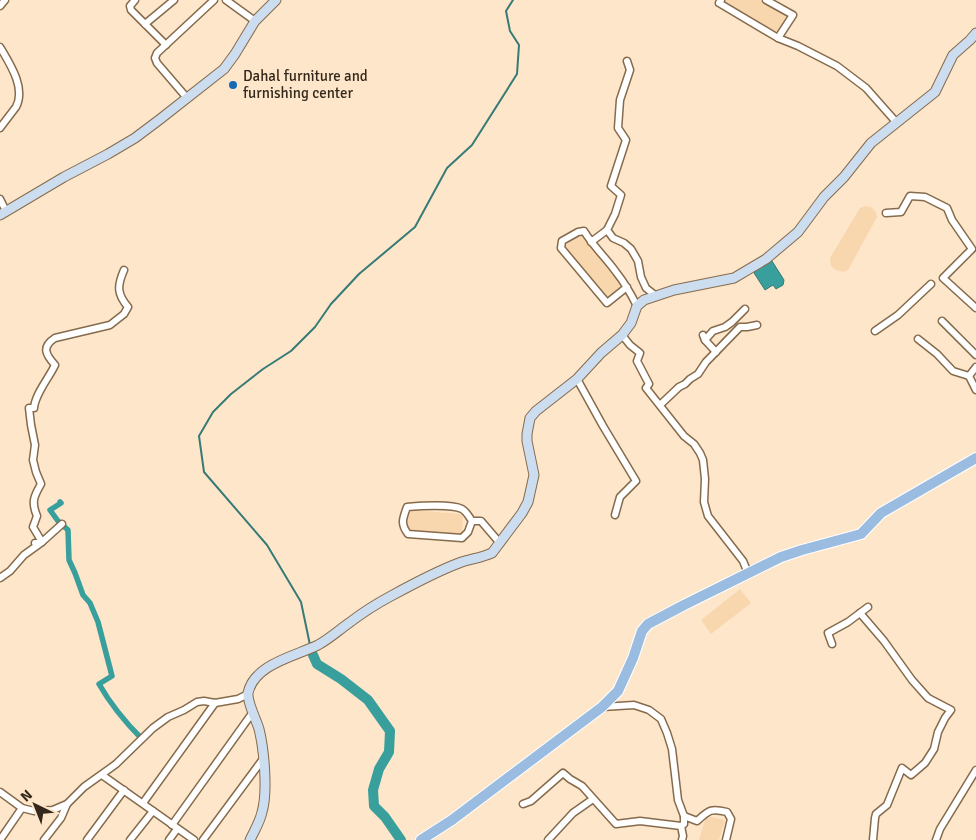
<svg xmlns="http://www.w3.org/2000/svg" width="976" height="840" viewBox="0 0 976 840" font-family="Signika,sans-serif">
  <rect width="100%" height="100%" fill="#fee6cb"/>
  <g fill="#f9d7ae">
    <polygon points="723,0 759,0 787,17 778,33"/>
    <polygon points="865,206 871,207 876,212 877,217 848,270 843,272 836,270 831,266 830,258 860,208"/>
    <polygon points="581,233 623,285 606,299 563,247"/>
    <polygon points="409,510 463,514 462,534 407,530"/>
    <polygon points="740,589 751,603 711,634 701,620"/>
    <polygon points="706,816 725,820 719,840 699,840"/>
  </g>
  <polygon fill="#389f9c" stroke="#367b75" points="772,261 784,280 783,285 776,289 773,285 765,290 754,273 762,264"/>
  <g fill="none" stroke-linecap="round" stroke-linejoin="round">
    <polyline stroke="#367b75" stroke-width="2" points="310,645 301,602 267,545 204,472 199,436 213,412 231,394 263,369 291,351 315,327 331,304 359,274 415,227 447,168 472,145 517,74 519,45 510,31 506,11 513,0"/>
    <path stroke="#389f9c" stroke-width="5.5" d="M60,502l1,1 -11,7 8,11 10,9 1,30 6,13 8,22 7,8 8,19 14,54 -13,8c12,21 26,38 43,55"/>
    <polyline stroke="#389f9c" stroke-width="10" points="313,655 317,664 341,679 368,700 390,731 389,752 379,769 373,790 374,806 385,817 401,840"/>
    <g stroke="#856b4c" stroke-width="9">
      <g id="minor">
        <polyline points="135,0 130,6 131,10 166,45"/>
        <polyline points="226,0 255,21"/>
        <polyline points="721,0 719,3 778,38 798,46 837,66 866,88 897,123"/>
        <polyline points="766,0 793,15 778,38"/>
        <polyline points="0,6 5,0"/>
        <polyline points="145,24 174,0"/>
        <path d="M0,47c10,17 26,41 16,60l-16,21"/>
        <polyline points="627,61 630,70 620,100 618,128 626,140 611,186 621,195 615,214 607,230 613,238 624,243 631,249 638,261 641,277 646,288 656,296"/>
        <polyline points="187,98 157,63 155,58 157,53 214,0"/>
        <polyline points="0,199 6,211"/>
        <polyline points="886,213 901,212 910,196 925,197 947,208 952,220 972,249 943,278 976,308"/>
        <polyline points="591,242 607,230"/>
        <path d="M627,287l-20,16 -46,-55 1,-7 16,-9 6,-1c9,15 22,27 32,41 8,10 15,22 21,34"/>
        <polyline points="942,321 976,355"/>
        <polyline points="875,331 898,315 931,284"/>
        <polyline points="622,335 630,345 640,353 637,361 649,384 646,388 684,436 694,444 700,453 703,460 705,479 704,502 708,516 743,561 748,573"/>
        <polyline points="703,335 705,340 713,331 725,327 732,322 745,309"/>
        <polyline points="918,339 937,354 953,371 969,376"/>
        <polyline points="705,340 716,352"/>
        <polyline points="976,367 969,376 976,390"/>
        <polyline points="577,379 603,426 636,481 620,497 615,515"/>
        <polyline points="660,405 679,387 685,384 690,379 698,374 706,362 740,327 747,327 757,325"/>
        <path d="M472,521l-4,11 -6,6 -54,-4c-8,-10 -5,-16 -1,-27 12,-1 45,-3 55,2 5,3 7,8 10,12h9l18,21"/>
        <path d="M35,543l7,-1 -9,-15 4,-11c-6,-14 -3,-20 4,-32l-5,-12 -3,-12 2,-15 -4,-20 -2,-17h5c1,-14 15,-30 21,-43 -9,-10 -14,-18 0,-27l55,-13 14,-11 4,-7c-11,-13 -11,-21 -4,-37"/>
        <polyline points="0,578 10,571 24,555 42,542 62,524"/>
        <polyline points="860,613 884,641 912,680 928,698 951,710 945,718 938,732 934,749 925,763 911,775 902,768 887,805 876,814 875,818 873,840"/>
        <polyline points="832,644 828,633 848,622 868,607"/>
        <path d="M602,707l32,-2 15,5 12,9 6,14 5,16 6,51 6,16 13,5c12,-11 14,-13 30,-9l4,7 -5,21"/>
        <polyline points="102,775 194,840"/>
        <polyline points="0,792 22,808 34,811 53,810 67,804 84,787 116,764 153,728 168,717 184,710 197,702 204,701 215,703 238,699 248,694"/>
        <polyline points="143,803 215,703"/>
        <polyline points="523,804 531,801 563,773 570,779 582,786 616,824 640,821 681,826"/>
        <polyline points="172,825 253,712"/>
        <polyline points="0,840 22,808"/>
        <polyline points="44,840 61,818 67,804"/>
        <polyline points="87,840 124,790"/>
        <polyline points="130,840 153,811"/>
        <polyline points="169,840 177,829"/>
        <polyline points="203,840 263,759"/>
        <polyline points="548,840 573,813 593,799"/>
        <polyline points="682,840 683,836 681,826 684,824 684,816"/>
        <polyline points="936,840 940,829 976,770"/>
      </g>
    </g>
    <g stroke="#856b4c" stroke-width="11">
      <g id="secondary">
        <polyline points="0,215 64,177 108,154 135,138 159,120 224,69 235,54 255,21 276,0"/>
        <path d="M250,840c4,-9 10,-18 12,-28 6,-20 2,-63 -3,-83 -3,-10 -12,-27 -11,-36 6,-29 48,-37 70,-48 11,-6 21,-15 31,-22 13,-10 27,-19 42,-27 22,-12 44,-24 68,-33 11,-4 22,-5 33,-10l30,-40 6,-11 6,-27 -7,-34v-7l3,-16 6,-7 41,-32 24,-26 21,-18 9,-12 6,-17 7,-6 30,-10 60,-12 32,-19 32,-27 26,-35 20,-20 27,-34 64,-51 18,-37 17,-15 6,-7"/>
      </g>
    </g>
    <g stroke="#fff" stroke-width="12">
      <polyline id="primary" points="421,840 452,820 602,707 618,691 633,658 642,631 648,624 684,605 781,557 802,550 861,534 881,513 976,458"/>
    </g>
    <use href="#minor" stroke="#fff" stroke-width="6"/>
    <use href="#secondary" stroke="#ccddf0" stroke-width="9"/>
    <use href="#primary" stroke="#9abce1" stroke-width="10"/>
  </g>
  <circle fill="#156ab8" stroke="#fee6cb" stroke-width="2" cx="233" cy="85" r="5"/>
  <g text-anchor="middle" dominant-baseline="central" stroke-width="4.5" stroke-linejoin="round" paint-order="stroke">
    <g font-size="15" fill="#33281b" stroke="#fee6cb" text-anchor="start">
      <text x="243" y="76">Dahal furniture and<tspan x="243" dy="17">furnishing center</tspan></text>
    </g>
  </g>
  <g transform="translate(35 805) rotate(317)" stroke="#fee6cb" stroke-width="4" paint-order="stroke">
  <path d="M0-4L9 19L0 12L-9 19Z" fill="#33281b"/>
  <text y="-8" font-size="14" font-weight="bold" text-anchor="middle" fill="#33281b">N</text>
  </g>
</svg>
